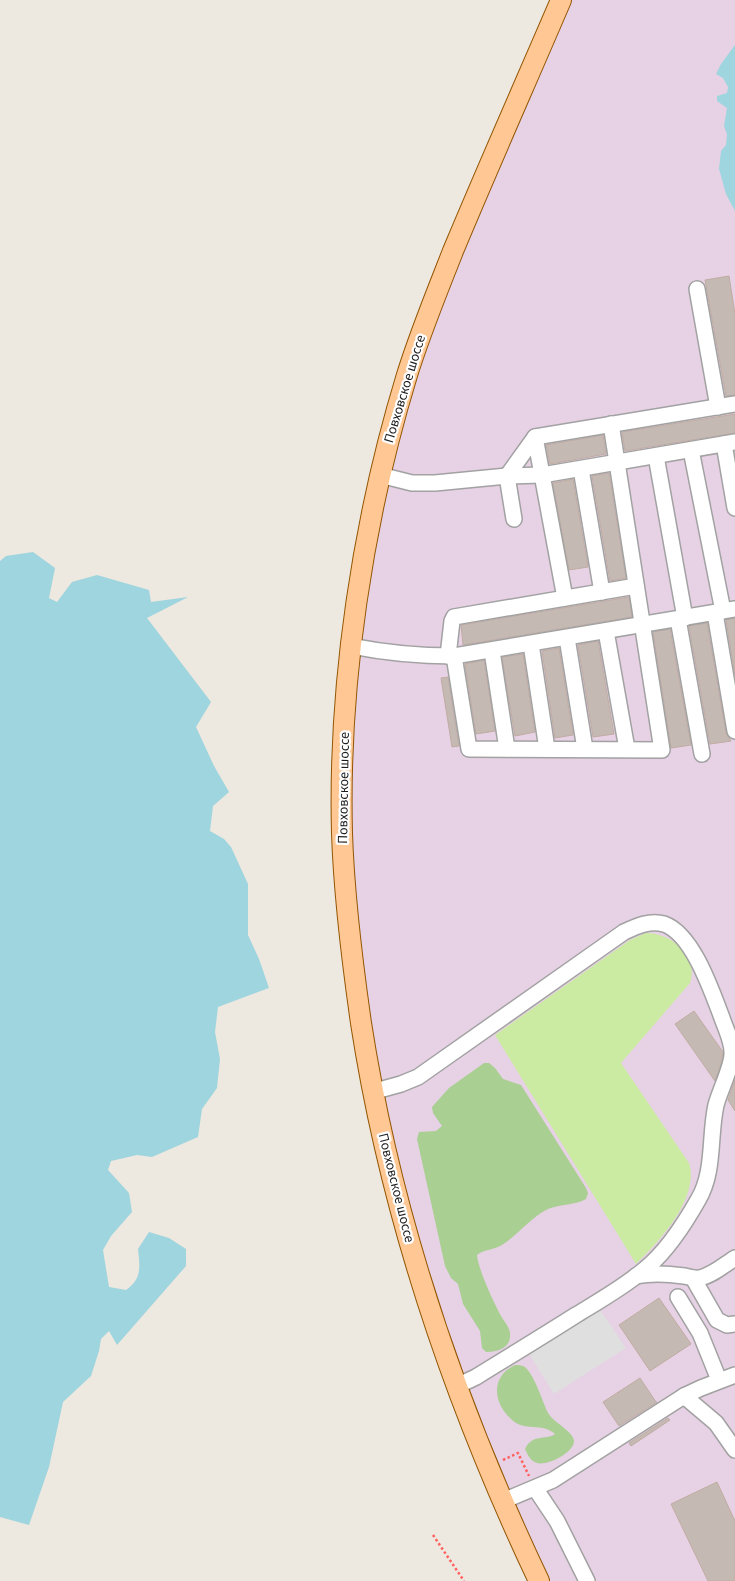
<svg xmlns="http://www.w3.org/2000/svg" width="735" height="1581" viewBox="0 0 735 1581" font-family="'Source Sans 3',sans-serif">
  <rect width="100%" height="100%" fill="#ede8e0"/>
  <polygon fill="#e7d1e5" points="561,0 735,0 735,1581 539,1581 457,1386 372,1092 343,753 393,422"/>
  <path fill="#cceba2" d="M646,933c26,0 53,24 44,50l-69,80 68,100c11,35 -30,79 -53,101l-141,-229 135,-95z"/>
  <g fill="#a9cf92">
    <path d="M484,1063h5l6,5 8,11 18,6 65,103 2,5 -2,6c-10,6 -26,5 -38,10 -17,8 -30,26 -46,36 -8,5 -17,4 -25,10 1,14 17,48 24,61 4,7 10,12 9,21 -1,12 -14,15 -24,15l-4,-4 -2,-17 -17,-27 -5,-20 -7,-6 -6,-12 -28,-127 2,-7 17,-1 6,-5 -9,-13 -1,-6 17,-19z"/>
    <path d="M515,1365c2,0 6,0 8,1 10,4 20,37 25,47 6,10 25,18 26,28 0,12 -27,25 -37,22 -7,-2 -9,-8 -12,-14 8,-16 20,-8 30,-15 -13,-12 -30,-2 -43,-14 -19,-17 -22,-43 3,-55z"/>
  </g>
  <polygon fill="#dfdfdf" points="601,1311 626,1348 554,1394 529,1354 582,1320"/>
  <g fill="#9ed5de">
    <polygon points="735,45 735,211 726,194 719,169 721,151 726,145 727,134 724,126 727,108 717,101 717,96 727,93 728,87 723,78 716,74 721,64"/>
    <path d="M33,552l22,16 -6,30 8,4 15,-20 25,-7 52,15 2,12 37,-5 -41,21 64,84 -15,25 18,39 15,26 -16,14 -3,25 14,8 7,8 17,37v51l11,24 10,29 -51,19 -3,25 5,27 -3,29 -15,21 -4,28 -46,20 -15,-2 -26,6 -3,9 21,23 3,19 -21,24 -8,14 6,37 17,3c16,-11 14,-23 12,-41l11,-17 20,6 17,11v17l-69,79 -8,-14 -8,8 -2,12 -8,25 -28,26 -14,65 -20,58 -29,-8v-956l6,-5z"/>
  </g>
  <g fill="#c5b9b3" stroke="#c0aca2">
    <polygon points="729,276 735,314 735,395 726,396 705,280"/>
    <polygon points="735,414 735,433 625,451 622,432"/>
    <polygon points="603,435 606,454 550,464 546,445"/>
    <polygon points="609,473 626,578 610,581 592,476"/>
    <polygon points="573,479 588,567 569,570 553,483"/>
    <polygon points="629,597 632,617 463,645 461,625"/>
    <polygon points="735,618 735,675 726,620"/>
    <polygon points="707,623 726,733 731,741 710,744 689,626"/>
    <polygon points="670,629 691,745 671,748 653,632"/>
    <polygon points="598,641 614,734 593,737 578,645"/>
    <polygon points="559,648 573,735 555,738 542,651"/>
    <polygon points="523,654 535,732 515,736 502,657"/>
    <polygon points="484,660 495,731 476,734 465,664"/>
    <polygon points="448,677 459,746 452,747 441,678"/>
    <polygon points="694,1011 723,1052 721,1064 715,1081 675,1024"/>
    <polygon points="735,1080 735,1111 728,1100"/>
    <polygon points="659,1298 691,1344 650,1371 619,1325"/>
    <polygon points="640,1378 656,1402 657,1402 619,1426 603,1402"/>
    <polygon points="668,1418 670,1420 631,1446 629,1443"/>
    <polygon points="717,1482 735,1521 735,1581 708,1581 671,1504"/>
  </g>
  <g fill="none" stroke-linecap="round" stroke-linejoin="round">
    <g stroke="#a2a2a2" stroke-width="18">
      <g id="minor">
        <polyline points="697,289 718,407"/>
        <polyline points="535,437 565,598"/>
        <polyline points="724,444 735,508"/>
        <polyline points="691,450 723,611"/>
        <polyline points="656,456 685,618"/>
        <polyline points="581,469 602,592"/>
        <polyline points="380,475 412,483 435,483 507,476 542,475 735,442"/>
        <polyline points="514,519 507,476 535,437 735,404"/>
        <polyline points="715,613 735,731"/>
        <polyline points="678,619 702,754"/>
        <polyline points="606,631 627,749"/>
        <polyline points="567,638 585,749"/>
        <polyline points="531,644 547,749"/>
        <path d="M351,646c35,7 68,10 103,10l281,-47"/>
        <polyline points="492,651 507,749"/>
        <polyline points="448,656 452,621 454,617 636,586"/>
        <polyline points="454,656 469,749 662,750 611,424"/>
        <path d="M372,1092l29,-8 17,-7 206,-145c13,-6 26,-12 40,-8 29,10 48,68 58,94 4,12 11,24 10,37 -1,14 -12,35 -16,50 -7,31 -1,67 -18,95 -13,23 -33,53 -53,69 -21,18 -46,32 -69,46 -33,21 -66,41 -100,62l-19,9"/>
        <path d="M636,1276c15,-3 33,-2 48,0 6,1 10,3 16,2 13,-3 24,-13 35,-20"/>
        <polyline points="693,1278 717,1320 727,1325 735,1324"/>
        <polyline points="678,1297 700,1333 719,1380"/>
        <polyline points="684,1396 701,1388 735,1375"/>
        <polyline points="535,1488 557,1521 587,1581"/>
        <polyline points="503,1501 553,1480 684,1396 716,1423 735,1450"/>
      </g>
    </g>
    <g stroke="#925500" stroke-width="22">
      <path id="major" d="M539,1581c-84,-177 -148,-364 -178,-558 -9,-63 -17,-126 -19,-190 -4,-150 21,-314 65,-458 13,-42 30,-83 46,-124 35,-84 72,-167 108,-251"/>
    </g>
    <g stroke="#ff625f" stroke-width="2.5" stroke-dasharray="2.5 2.5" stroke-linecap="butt">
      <polyline points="503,1460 518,1453 529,1476"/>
      <polyline points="433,1535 464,1581"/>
    </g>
    <use href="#minor" stroke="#fff" stroke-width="15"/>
    <use href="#major" stroke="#ffc793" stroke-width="20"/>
  </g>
  <g text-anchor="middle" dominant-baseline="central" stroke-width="4.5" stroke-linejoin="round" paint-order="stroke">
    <g font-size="14" fill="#1b1b1b" stroke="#fff">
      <text transform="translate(405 389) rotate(-73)">Повховское шоссе</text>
      <text transform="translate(344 788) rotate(-89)">Повховское шоссе</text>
      <text transform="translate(396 1188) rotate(76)">Повховское шоссе</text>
    </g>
  </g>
</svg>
